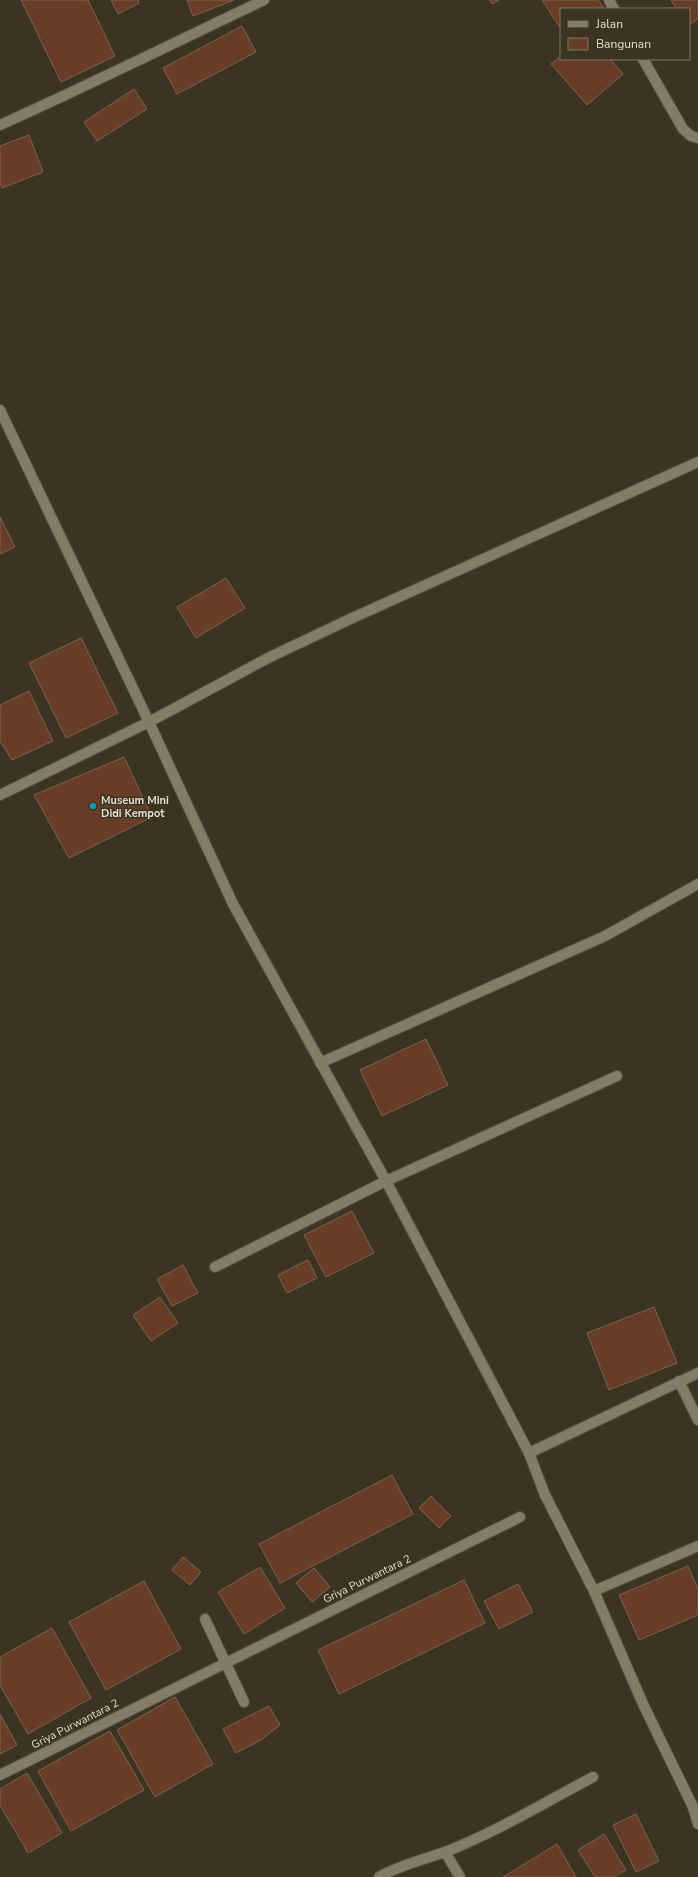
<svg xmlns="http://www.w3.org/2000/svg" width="698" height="1877" viewBox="0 0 698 1877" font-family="'Nunito Sans',sans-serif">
  <rect width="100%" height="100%" fill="#3c3320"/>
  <g fill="#683d26" stroke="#796358">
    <polygon points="21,0 88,0 115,56 61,82"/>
    <polygon points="111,0 138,0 139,3 118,14"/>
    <polygon points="187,0 234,0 193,16"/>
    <polygon points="489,0 499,0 492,4"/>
    <polygon points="542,0 598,0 603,7 600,9 561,9 561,29"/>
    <polygon points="671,0 698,0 698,19 689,25 689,9 677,9"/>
    <polygon points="242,26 256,52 177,94 163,68"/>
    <polygon points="561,56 561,59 610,59 623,74 587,105 551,64"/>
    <polygon points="134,89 147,109 97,141 84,122"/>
    <polygon points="29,135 43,172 2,188 0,183 0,146"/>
    <polygon points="0,517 15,547 0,554"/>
    <polygon points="226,578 245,608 196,638 177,607"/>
    <polygon points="81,638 118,713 66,738 29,663"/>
    <polygon points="29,691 53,741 12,760 0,741 0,705"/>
    <polygon points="124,757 152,817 69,858 34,795"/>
    <polygon points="426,1039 448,1085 382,1116 360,1070"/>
    <polygon points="352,1211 374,1253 326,1277 304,1235"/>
    <polygon points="308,1260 317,1278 287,1293 278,1275"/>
    <polygon points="183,1265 198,1293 172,1306 157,1279"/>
    <polygon points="160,1297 178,1323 151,1341 133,1315"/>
    <polygon points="654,1307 677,1363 609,1390 587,1333"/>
    <polygon points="392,1475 413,1514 280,1583 259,1544"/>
    <polygon points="431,1496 451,1516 439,1528 419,1508"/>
    <polygon points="183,1557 201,1572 190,1585 172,1570"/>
    <polygon points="688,1566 698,1589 698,1615 639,1640 619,1595"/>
    <polygon points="260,1567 285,1608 244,1634 218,1592"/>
    <polygon points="314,1568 330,1587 312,1602 296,1583"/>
    <polygon points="464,1580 485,1623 339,1694 318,1650"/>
    <polygon points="144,1581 181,1649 106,1690 69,1622"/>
    <polygon points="518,1584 533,1612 499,1629 484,1601"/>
    <polygon points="52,1628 91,1698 28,1734 0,1685 0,1657"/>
    <polygon points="175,1697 213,1764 155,1797 117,1730"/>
    <polygon points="269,1706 280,1725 261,1740 236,1753 223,1729"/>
    <polygon points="0,1714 17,1745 0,1754"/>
    <polygon points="110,1731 144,1790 71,1831 38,1771"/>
    <polygon points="27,1773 62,1833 28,1853 0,1805 0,1789"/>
    <polygon points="636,1814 659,1861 636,1872 613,1825"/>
    <polygon points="604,1834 626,1870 614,1877 595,1877 578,1850"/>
    <polygon points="557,1844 576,1877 503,1877"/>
  </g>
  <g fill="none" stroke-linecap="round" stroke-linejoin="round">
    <g stroke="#585140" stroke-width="12">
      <g id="minor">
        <polyline points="609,0 614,9"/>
        <polyline points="643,59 683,129 691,136 698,138"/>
        <path d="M0,125c89,-40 176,-83 264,-125"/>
        <polyline points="0,410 149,722 233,904 386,1181 529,1453 545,1495 594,1591 698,1546"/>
        <polyline points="0,795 149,722 268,658 348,620 698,462"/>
        <polyline points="320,1063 605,936 698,884"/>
        <polyline points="215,1267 386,1181 617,1076"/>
        <polyline points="679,1381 698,1420"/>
        <polyline points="529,1453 698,1373"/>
        <polyline points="594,1591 643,1704 693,1807 698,1824"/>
        <polyline points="205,1619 244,1702"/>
        <polyline points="0,1775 520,1517"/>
        <polyline points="445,1852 460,1877"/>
        <path d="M379,1877c21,-12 43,-17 66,-25 51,-20 99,-49 148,-75"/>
      </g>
    </g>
    <use href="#minor" stroke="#857c67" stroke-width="10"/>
  </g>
  <circle fill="#0f9aa8" stroke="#3c3320" stroke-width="1.5" cx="93" cy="806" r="4"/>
  <g text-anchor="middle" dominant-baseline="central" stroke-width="3" stroke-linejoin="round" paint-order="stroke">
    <g font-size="11" font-weight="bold" fill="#e2ddd1" stroke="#3c3320" text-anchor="start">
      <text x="101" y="800">Museum Mini<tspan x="101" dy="13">Didi Kempot</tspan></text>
    </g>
    <g font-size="11" fill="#e2ddd1" stroke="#3c3320">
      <text transform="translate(367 1579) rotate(-26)">Griya Purwantara 2</text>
      <text transform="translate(75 1724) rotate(-27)">Griya Purwantara 2</text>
    </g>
  </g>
  <rect x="560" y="8" width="130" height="52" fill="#3c3320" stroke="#7e7767"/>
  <rect x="568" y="21" width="20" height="6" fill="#857c67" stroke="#7e7767"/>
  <text x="596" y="28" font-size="12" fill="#e2ddd1">Jalan</text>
  <rect x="568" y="38" width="20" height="12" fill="#683d26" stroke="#7e7767"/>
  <text x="596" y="48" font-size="12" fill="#e2ddd1">Bangunan</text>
</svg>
